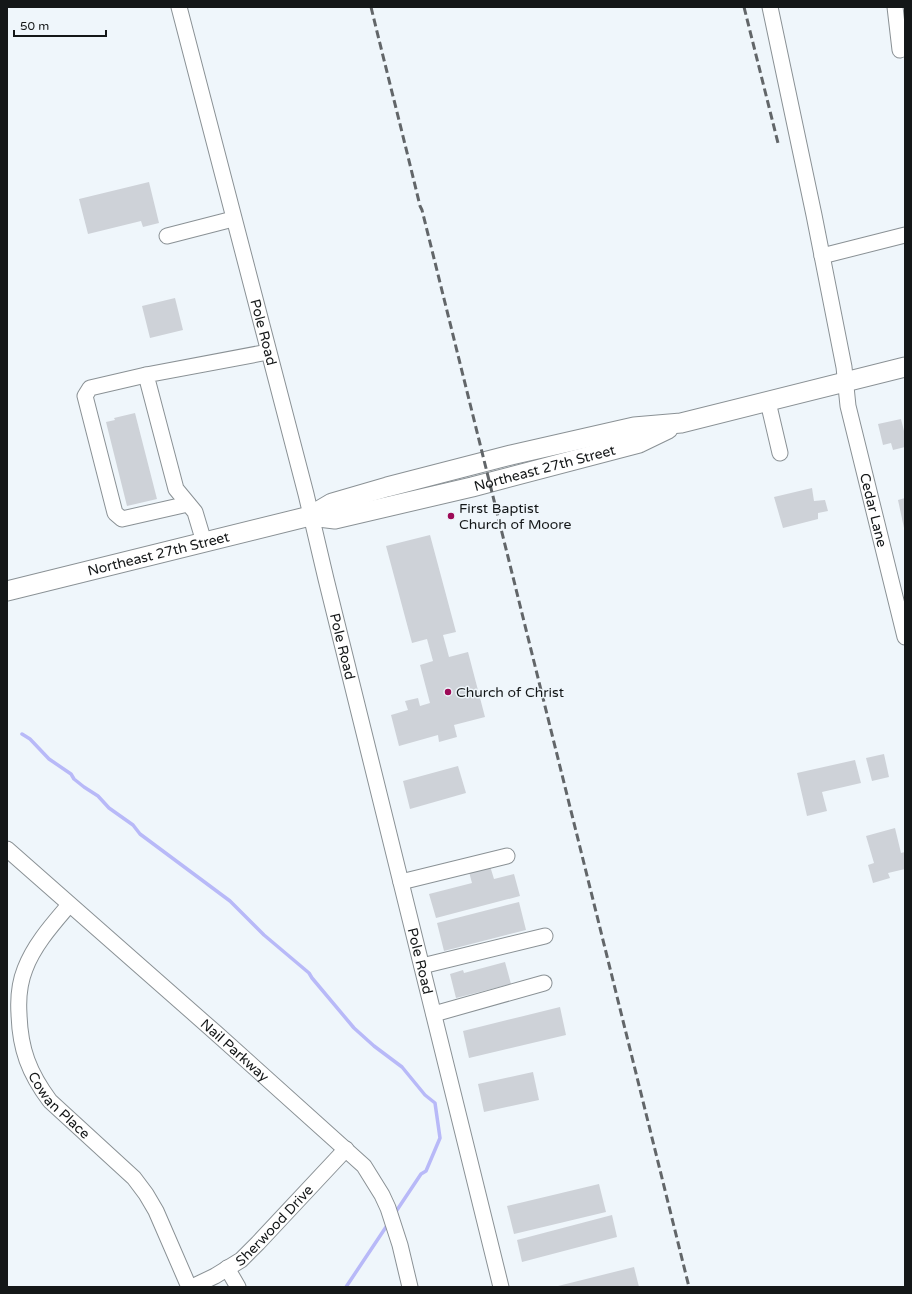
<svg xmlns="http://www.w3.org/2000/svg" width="912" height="1294" viewBox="0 0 912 1294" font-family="'Varela Round',sans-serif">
  <rect width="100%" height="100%" fill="#eff6fb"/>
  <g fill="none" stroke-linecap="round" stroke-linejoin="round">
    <g stroke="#b8b9f8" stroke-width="3.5">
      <polyline points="22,734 30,739 49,759 71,774 74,779 84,787 98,796 109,808 133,825 140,834 230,901 264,935 309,973 312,978 354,1028 374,1046 402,1067 425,1095 435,1103 440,1138 426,1171 421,1174 395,1213"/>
      <polyline points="346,1287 388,1224"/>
    </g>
  </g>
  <g fill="#ced2d8">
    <polygon points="149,182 159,223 143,227 141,221 88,234 79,199"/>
    <polygon points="175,298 183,330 150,338 142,306"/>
    <polygon points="135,413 157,499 127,506 106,422 115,420 114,418"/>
    <polygon points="901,419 905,435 905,447 893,450 891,443 883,445 878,424"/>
    <polygon points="812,488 814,501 825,500 828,511 818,513 818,519 783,528 774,497"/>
    <polygon points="905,498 905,528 904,528 898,500"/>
    <polygon points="430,535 456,632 443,635 449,657 468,652 485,717 454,725 457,737 439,742 438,735 399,746 391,715 408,710 405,701 418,698 420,706 430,703 420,665 433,661 427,639 412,643 386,546"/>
    <polygon points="884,754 889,777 872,781 866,758"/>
    <polygon points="855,760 861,783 822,792 827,811 807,816 797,773"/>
    <polygon points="458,766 466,793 410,809 403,781"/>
    <polygon points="895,828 901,853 905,852 905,869 888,873 890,878 873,883 868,865 874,863 866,836"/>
    <polygon points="490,866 494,879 514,874 520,896 436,918 429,894 472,883 469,872"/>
    <polygon points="519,902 526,930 444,951 437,923"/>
    <polygon points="505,962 511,984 456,998 450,974 463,970 464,973"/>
    <polygon points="560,1007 566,1035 469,1058 463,1031"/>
    <polygon points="533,1072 539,1100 484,1112 478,1084"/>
    <polygon points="599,1184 606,1212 514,1234 507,1206"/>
    <polygon points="612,1215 617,1237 522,1262 517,1240"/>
    <polygon points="634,1267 639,1287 558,1287 558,1286"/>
  </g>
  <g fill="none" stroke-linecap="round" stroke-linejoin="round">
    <g stroke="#8a9195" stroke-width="17">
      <g id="minor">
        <path id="s1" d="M179,7l127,487 20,85 175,708"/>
        <path id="s2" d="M770,7l44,208 30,152 4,39 57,231"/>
        <polyline points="895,7 900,50"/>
        <polyline points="167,236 233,219"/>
        <polyline points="822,256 905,235"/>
        <polyline points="146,375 90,388 85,396 115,513 122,519 188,504"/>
        <polyline points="768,402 780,453"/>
        <polyline points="204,542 195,512 176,489 146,375 268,352"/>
        <path id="s3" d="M7,849l209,184 148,133 18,29 6,13 12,37 10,42"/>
        <polyline points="401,882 507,856"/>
        <path id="s4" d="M69,905c-17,20 -35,40 -44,64 -6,15 -7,30 -6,45 1,35 10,59 31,87l84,77 12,16 10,17 33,76"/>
        <polyline points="422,966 545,936"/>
        <polyline points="434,1014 544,983"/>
        <polyline points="227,1268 238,1287"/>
        <path id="s5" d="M192,1287l23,-11 26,-16 17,-17 88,-94"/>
      </g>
    </g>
    <g stroke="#8a9195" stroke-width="21">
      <g id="major">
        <path id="s6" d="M310,516l25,3 137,-32 167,-44 29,-14"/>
        <path id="s7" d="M7,591l303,-75 22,-13 55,-16 124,-32 123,-28 47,-4 224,-56"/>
      </g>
    </g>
    <use href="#minor" stroke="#fff" stroke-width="15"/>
    <use href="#major" stroke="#fff" stroke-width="19"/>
    <g stroke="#626669" stroke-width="3" stroke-dasharray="8 4" stroke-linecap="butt">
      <path d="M371,7c16,66 33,132 49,199l2,4 267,1077"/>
      <polyline points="744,7 778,143"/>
    </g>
  </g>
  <g fill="#9d0a57" stroke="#eff6fb" stroke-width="1.5">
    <circle cx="451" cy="516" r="4"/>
    <circle cx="448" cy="692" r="4"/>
  </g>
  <g text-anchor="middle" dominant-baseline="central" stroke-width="3" stroke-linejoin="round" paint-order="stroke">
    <g font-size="14" fill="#141718" stroke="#eff6fb">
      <text stroke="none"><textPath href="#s1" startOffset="336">Pole Road</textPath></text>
      <text stroke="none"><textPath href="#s6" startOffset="241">Northeast 27th Street</textPath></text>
      <text stroke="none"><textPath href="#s2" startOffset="514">Cedar Lane</textPath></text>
      <text stroke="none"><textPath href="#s7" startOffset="156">Northeast 27th Street</textPath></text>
      <text stroke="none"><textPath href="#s1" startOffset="660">Pole Road</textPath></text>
      <text stroke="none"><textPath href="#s1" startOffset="984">Pole Road</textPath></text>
      <text stroke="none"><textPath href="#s3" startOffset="304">Nail Parkway</textPath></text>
      <text stroke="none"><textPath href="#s4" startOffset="227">Cowan Place</textPath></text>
      <text stroke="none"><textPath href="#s5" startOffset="104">Sherwood Drive</textPath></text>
    </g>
    <g font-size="14" fill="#141718" stroke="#eff6fb" text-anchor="start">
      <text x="459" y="508">First Baptist<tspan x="459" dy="16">Church of Moore</tspan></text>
      <text x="456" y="692">Church of Christ</text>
    </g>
  </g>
  <rect width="912" height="1294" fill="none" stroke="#141718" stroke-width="16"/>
  <path d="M14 30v6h92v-6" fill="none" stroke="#141718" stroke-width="2"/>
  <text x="20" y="30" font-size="12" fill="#141718" stroke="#eff6fb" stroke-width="3" paint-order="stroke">50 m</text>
</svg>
